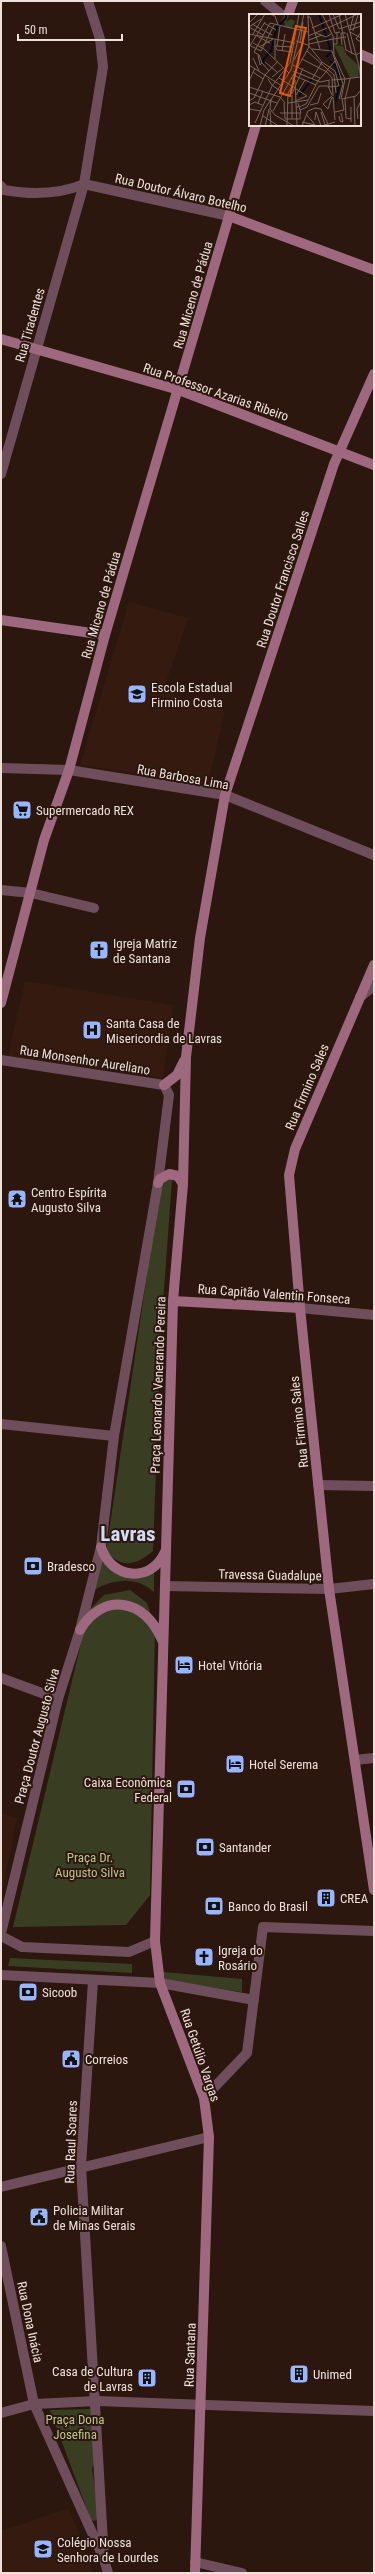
<svg xmlns="http://www.w3.org/2000/svg" width="375" height="2574" viewBox="0 0 375 2574" font-family="'Roboto Condensed',sans-serif">
  <rect width="100%" height="100%" fill="#2b170e"/>
  <g fill="#351b0f">
    <polygon points="129,602 188,618 163,691 225,710 208,785 80,765"/>
    <polygon points="25,981 173,1005 163,1078 8,1056"/>
    <polygon points="1,1813 17,1818 1,1899"/>
    <polygon points="69,2508 93,2573 1,2573 1,2531"/>
  </g>
  <g fill="#393e23">
    <path d="M171,1177l1,3 -11,150 -8,221c-18,15 -30,17 -47,1l55,-372z"/>
    <path d="M101,1561l10,6 27,5 16,-11v31c-18,-16 -40,-13 -60,-2z"/>
    <polygon points="130,1590 147,1603 155,1628 150,1895 126,1925 13,1927 89,1610 104,1595"/>
    <polygon points="10,1958 132,1964 132,1973 8,1966"/>
    <polygon points="163,1972 242,1979 242,1992 166,1980"/>
    <polygon points="90,2409 96,2458 92,2468 99,2517 95,2521 91,2520 50,2410"/>
  </g>
  <g fill="none" stroke-linecap="round" stroke-linejoin="round">
    <g stroke="#6f4e5c" stroke-width="10">
      <polyline points="265,1 282,15"/>
      <path d="M1,186l3,4c28,5 54,5 80,-6l145,32"/>
      <polyline points="1,474 84,184 103,67 100,39 88,1"/>
      <polyline points="1,768 69,770 225,795 374,855"/>
      <polyline points="1,890 31,893 94,908"/>
      <polyline points="360,997 374,986"/>
      <polyline points="300,1308 374,1315"/>
      <polyline points="318,1485 374,1486"/>
      <polyline points="165,1586 329,1589 374,1584"/>
      <polyline points="1,1678 58,1699"/>
      <polyline points="355,1760 374,1758"/>
      <polyline points="1,2187 209,2137"/>
      <polyline points="1,2246 34,2404 103,2557"/>
      <polyline points="1,2413 34,2404 97,2401 374,2411"/>
      <polyline points="195,2562 242,2573"/>
    </g>
    <g stroke="#6f4e5c" stroke-width="10">
      <polyline points="1,1060 164,1085 169,1095 158,1183 114,1436 101,1547 80,1630 58,1699 1,1933"/>
      <polyline points="1,1424 114,1436"/>
      <polyline points="1,1936 22,1947 129,1952 155,1941"/>
      <polyline points="1,1975 160,1983 254,2000"/>
      <polyline points="93,1981 81,2166 104,2559 108,2573"/>
      <polyline points="204,2098 247,2053 263,1927 374,1931"/>
    </g>
    <g stroke="#9e697f" stroke-width="10">
      <polyline points="288,15 293,1"/>
      <polyline points="360,54 374,60"/>
      <polyline points="229,216 374,270"/>
      <polyline points="1,339 179,390 374,465"/>
      <polyline points="1,620 105,635"/>
      <polyline points="374,965 295,1149 289,1175 300,1308 329,1589 374,1890"/>
      <polyline points="1,1003 44,840 69,770 105,635 256,125"/>
      <polyline points="164,1085 177,1075 184,1061"/>
      <polyline points="158,1183 160,1179 169,1174 178,1176 183,1184"/>
      <polyline points="173,1301 300,1308"/>
      <path d="M101,1547c10,32 50,37 64,5"/>
      <path d="M80,1630c23,-39 66,-31 82,10"/>
      <polyline points="195,2573 209,2137 204,2098 160,1983 155,1941 173,1301 183,1184 186,1057 200,938 225,795 334,464 374,374"/>
    </g>
  </g>
  <defs>
    <g id="school-square" transform="scale(1)"><rect x="-9" y="-9" width="18" height="18" rx="4" fill="#98b6fd" stroke="#2b170e"/><path d="M0-5L7-2L0 1L-7-2ZM-4 1L0 2.5L4 1V4Q0 6-4 4Z" fill="#111"/></g>
    <g id="supermarket-square" transform="scale(1)"><rect x="-9" y="-9" width="18" height="18" rx="4" fill="#98b6fd" stroke="#2b170e"/><path d="M-6-5.5h2.5l.6 2H6L4.5 2H-2.5L-4.4-4H-6ZM-1.5 3.2a1.3 1.3 0 1 0 .1 0ZM3 3.2a1.3 1.3 0 1 0 .1 0Z" fill="#111"/></g>
    <g id="church-square" transform="scale(1)"><rect x="-9" y="-9" width="18" height="18" rx="4" fill="#98b6fd" stroke="#2b170e"/><path d="M-1.2-6h2.4v3.5h3.3v2.4h-3.3V6h-2.4V-.1h-3.3v-2.4h3.3Z" fill="#111"/></g>
    <g id="hospital-square" transform="scale(1)"><rect x="-9" y="-9" width="18" height="18" rx="4" fill="#98b6fd" stroke="#2b170e"/><path d="M-5-5h3v3.5h4V-5h3V5h-3V1.5h-4V5h-3Z" fill="#111"/></g>
    <g id="temple-square" transform="scale(1)"><rect x="-9" y="-9" width="18" height="18" rx="4" fill="#98b6fd" stroke="#2b170e"/><path d="M0-6L5-2H3V0L6.5 2.5H4V6H1.5V3h-3V6H-4V2.5H-6.5L-3 0V-2H-5Z" fill="#111"/></g>
    <g id="bank-square" transform="scale(1)"><rect x="-9" y="-9" width="18" height="18" rx="4" fill="#98b6fd" stroke="#2b170e"/><path d="M-6-4H6V4H-6ZM0-2.3a2.3 2.3 0 1 0 0 4.6a2.3 2.3 0 1 0 0-4.6Z" fill="#111"/></g>
    <g id="hotel-square" transform="scale(1)"><rect x="-9" y="-9" width="18" height="18" rx="4" fill="#98b6fd" stroke="#2b170e"/><path d="M-6-4.5h1.5V1H6V5H4.5V3h-9V5H-6ZM-4 0a1.8 1.8 0 1 1 3.6 0ZM.5 0V-2.5h3Q6-2.5 6 0Z" fill="#111"/></g>
    <g id="building-square" transform="scale(1)"><rect x="-9" y="-9" width="18" height="18" rx="4" fill="#98b6fd" stroke="#2b170e"/><path d="M-4-6H4V6H1V3H-1V6H-4ZM-2.5-4.3h1.7v1.8h-1.7ZM.8-4.3h1.7v1.8H.8ZM-2.5-1h1.7V.8h-1.7ZM.8-1h1.7V.8H.8Z" fill="#111"/></g>
    <g id="civic-square" transform="scale(1)"><rect x="-9" y="-9" width="18" height="18" rx="4" fill="#98b6fd" stroke="#2b170e"/><path d="M-.6-6.5H3V-4.5H.6V-3L4-1V1h2V6H-6V1h2V-1L-.6-3ZM-1.2 2.5V6h2.4V2.5Z" fill="#111"/></g>
  </defs>
  <g fill-rule="evenodd">
    <use href="#school-square" x="137" y="694"/>
    <use href="#supermarket-square" x="22" y="810"/>
    <use href="#church-square" x="99" y="950"/>
    <use href="#hospital-square" x="92" y="1030"/>
    <use href="#temple-square" x="17" y="1199"/>
    <use href="#bank-square" x="33" y="1566"/>
    <use href="#hotel-square" x="184" y="1665"/>
    <use href="#hotel-square" x="235" y="1764"/>
    <use href="#bank-square" x="186" y="1789"/>
    <use href="#bank-square" x="205" y="1847"/>
    <use href="#building-square" x="326" y="1898"/>
    <use href="#bank-square" x="214" y="1906"/>
    <use href="#church-square" x="204" y="1957"/>
    <use href="#bank-square" x="28" y="1992"/>
    <use href="#civic-square" x="71" y="2059"/>
    <use href="#civic-square" x="39" y="2217"/>
    <use href="#building-square" x="299" y="2374"/>
    <use href="#building-square" x="147" y="2378"/>
    <use href="#school-square" x="43" y="2549"/>
  </g>
  <g text-anchor="middle" dominant-baseline="central" stroke-width="4" stroke-linejoin="round" paint-order="stroke">
    <g font-size="13" fill="#eee0d9" stroke="#2b170e">
      <text transform="translate(181 193) rotate(13)">Rua Doutor Álvaro Botelho</text>
      <text transform="translate(193 295) rotate(-74)">Rua Miceno de Pádua</text>
      <text transform="translate(30 325) rotate(-74)">Rua Tiradentes</text>
      <text transform="translate(216 392) rotate(19)">Rua Professor Azarias Ribeiro</text>
      <text transform="translate(283 579) rotate(-72)">Rua Doutor Francisco Salles</text>
      <text transform="translate(101 605) rotate(-74)">Rua Miceno de Pádua</text>
      <text transform="translate(183 777) rotate(10)">Rua Barbosa Lima</text>
      <text transform="translate(85 1060) rotate(9)">Rua Monsenhor Aureliano</text>
      <text transform="translate(307 1087) rotate(-67)">Rua Firmino Sales</text>
      <text transform="translate(274 1294) rotate(4)">Rua Capitão Valentin Fonseca</text>
      <text transform="translate(158 1385) rotate(-88)">Praça Leonardo Venerando Pereira</text>
      <text transform="translate(299 1422) rotate(-96)">Rua Firmino Sales</text>
      <text transform="translate(270 1575) rotate(1)">Travessa Guadalupe</text>
      <text transform="translate(37 1736) rotate(-75)">Praça Doutor Augusto Silva</text>
      <text transform="translate(200 2055) rotate(71)">Rua Getúlio Vargas</text>
      <text transform="translate(71 2142) rotate(-88)">Rua Raul Soares</text>
      <text transform="translate(30 2322) rotate(78)">Rua Dona Inácia</text>
      <text transform="translate(190 2355) rotate(-88)">Rua Santana</text>
    </g>
    <g font-size="13" fill="#eee0d9" stroke="#2b170e" text-anchor="start">
      <text x="151" y="687">Escola Estadual<tspan x="151" dy="15">Firmino Costa</tspan></text>
      <text x="36" y="810">Supermercado REX</text>
      <text x="113" y="943">Igreja Matriz<tspan x="113" dy="15">de Santana</tspan></text>
      <text x="106" y="1023">Santa Casa de<tspan x="106" dy="15">Misericordia de Lavras</tspan></text>
      <text x="31" y="1192">Centro Espírita<tspan x="31" dy="15">Augusto Silva</tspan></text>
      <text x="47" y="1566">Bradesco</text>
      <text x="198" y="1665">Hotel Vitória</text>
      <text x="249" y="1764">Hotel Serema</text>
      <text x="172" y="1782" text-anchor="end">Caixa Econômica<tspan x="172" dy="15">Federal</tspan></text>
      <text x="219" y="1847">Santander</text>
      <text x="340" y="1898">CREA</text>
      <text x="228" y="1906">Banco do Brasil</text>
      <text x="218" y="1950">Igreja do<tspan x="218" dy="15">Rosário</tspan></text>
      <text x="42" y="1992">Sicoob</text>
      <text x="85" y="2059">Correios</text>
      <text x="53" y="2210">Policia Militar<tspan x="53" dy="15">de Minas Gerais</tspan></text>
      <text x="133" y="2371" text-anchor="end">Casa de Cultura<tspan x="133" dy="15">de Lavras</tspan></text>
      <text x="313" y="2374">Unimed</text>
      <text x="57" y="2542">Colégio Nossa<tspan x="57" dy="15">Senhora de Lourdes</tspan></text>
    </g>
    <g font-size="13" fill="#bbc68b" stroke="#2b170e">
      <text x="90" y="1857">Praça Dr.<tspan x="90" dy="15">Augusto Silva</tspan></text>
      <text x="75" y="2419">Praça Dona<tspan x="75" dy="15">Josefina</tspan></text>
    </g>
    <g font-size="21" font-weight="bold" fill="#d0dcf8" stroke="#2b170e">
      <text x="128" y="1534">Lavras</text>
    </g>
  </g>
  <g transform="translate(249 14)">
    <rect width="112" height="112" fill="#2b170e"/>
    <path d="M36,0l4,2 -3,6 5,-3 4,2 -3,8 -8,-2 1,-4 -4,-2zM85,31l9,1 4,9 9,8 3,4 -1,10 -8,1z" fill="#393e23"/>
    <path fill="none" stroke="#000b1e" stroke-width="2" d="M70,0l11,34v5l-4,4M81,47l6,5 3,10M15,50l-1,-4 8,-9 6,-24 9,-9v-4M50,82l13,-17M87,87l4,-20"/>
    <path fill="none" stroke="#79675f" stroke-width="1" d="M21,0l5,2 3,9M73,0l11,22 1,19 11,24 -4,20M80,0l6,19 5,-1M84,0l6,15 22,-7M90,0l7,36 10,5 5,-3M96,0l14,52 2,16M58,3h3l10,32M0,9l9,-9M15,9l12,7M3,10l20,11M0,13l14,8M0,13l12,-8M63,14l31,-14M79,14l30,-14M101,15l4,-15M100,16l12,-4M104,17l5,-16M101,18l11,6M112,18l-5,7 5,3M67,19l10,4 5,-3M98,19l5,21M0,20l46,9M4,20l12,-20M8,22l13,7M59,22l19,-8M26,25v20M84,25l13,-2M60,26l13,-5M47,27l12,4 14,17 13,9 4,15 -10,1v-6M4,29l11,6 25,24M51,29l3,-21M53,30l2,-13M60,30l24,-5M85,30h3v-11M0,31l12,6 13,-26M93,31l-1,-12h5M26,32l2,4 16,2M27,32l16,1M28,32l3,-20M0,33l16,-25M10,33l14,-8M63,35l20,2 11,33 -4,15M33,37l3,-17M58,37l27,24 2,18M9,41l2,10 2,-2 7,8M4,44l6,13M53,45l25,13 5,6 1,18M45,46l9,-16M16,48l12,10M13,49l-3,-8 -5,-3 16,-29 38,9M0,51l33,21M44,51l27,13M44,57l27,11 10,-2M4,58l10,7M44,61l23,10M23,63l11,-9M30,64l16,10M42,64l4,2 2,46M19,65l4,6 11,8M63,65l10,-17M96,65l15,-2M83,66l13,-1M0,67l6,-13M0,73l31,10 5,6M47,75l11,7M0,79l28,10M43,80l11,-26M43,81v24M47,81l9,-15M83,82l-9,8 5,5 4,-12M84,83l2,23M105,83l1,29M22,85l-1,10 5,6 19,11M96,85l1,19 5,1M96,85l5,-20M0,87l5,-3 11,-23 13,-14M46,87l12,-5M9,89l5,-12M35,89l1,16M39,89l20,-3M49,89l1,4 7,-3 12,-23 17,-20M0,91l6,-3 7,3M61,91l8,-2 3,-10M47,93h3l2,6h-5M102,93v15M0,95l12,2M51,96l7,-3 12,-21h9l4,9M21,97l1,15M24,97l36,-64 -1,-33M72,98l4,13 10,-3M86,98l9,-2 -2,-11 14,-3 5,-6M31,99h16M57,100l10,12M14,102l14,9M90,102l1,5 3,1 -2,-9M36,105h15v-6M109,105l-1,-10 4,-8M66,106l1,-8 5,14M53,108l13,3M6,109l17,-37 18,-23 9,-49M11,112l4,-16 27,-40 13,-56M16,112l4,-17M38,112l1,-33 7,-12M53,112l6,-15 7,-3 6,1 7,15"/>
    <path fill="#e8590c" fill-opacity="0.15" stroke="#e8590c" stroke-width="2" d="M47,12l10,2 -16,68 -10,-3z"/>
    <rect width="112" height="112" fill="none" stroke="#eee0d9" stroke-width="2"/>
  </g>
  <rect width="375" height="2574" fill="none" stroke="#eee0d9" stroke-width="4"/>
  <path d="M18 34v6h104v-6" fill="none" stroke="#eee0d9" stroke-width="2"/>
  <text x="24" y="34" font-size="12" fill="#eee0d9" stroke="#2b170e" stroke-width="3" paint-order="stroke">50 m</text>
</svg>
